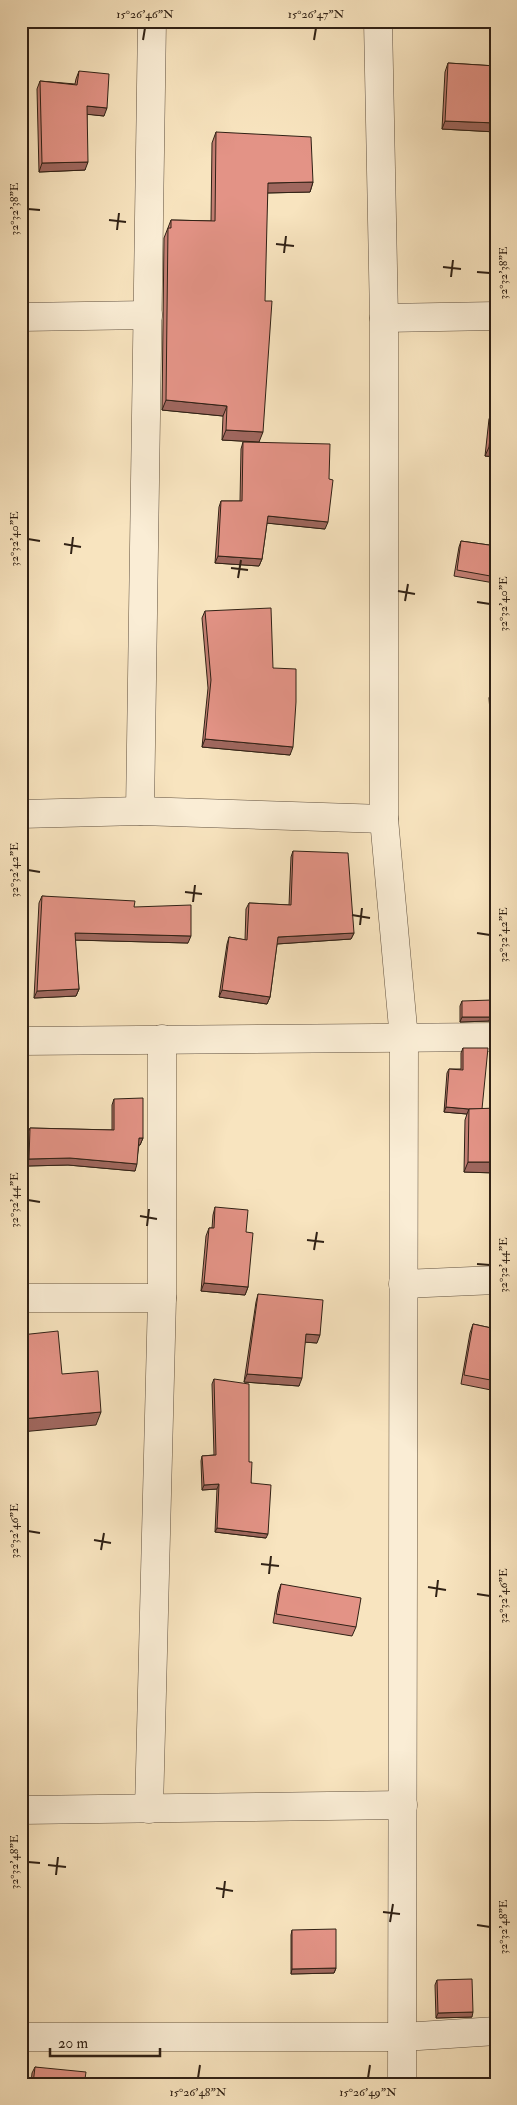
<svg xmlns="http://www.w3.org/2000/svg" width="517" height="2105" viewBox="0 0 517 2105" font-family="'IM FELL Double Pica',serif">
  <rect width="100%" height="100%" fill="#f8e4bf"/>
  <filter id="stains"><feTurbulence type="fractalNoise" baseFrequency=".004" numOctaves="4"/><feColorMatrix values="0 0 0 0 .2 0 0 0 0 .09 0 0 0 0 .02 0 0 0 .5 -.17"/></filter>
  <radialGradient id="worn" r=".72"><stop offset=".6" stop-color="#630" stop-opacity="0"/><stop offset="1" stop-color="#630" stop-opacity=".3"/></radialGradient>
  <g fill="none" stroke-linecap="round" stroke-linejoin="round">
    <g stroke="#625240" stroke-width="29">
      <g id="minor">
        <polyline points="21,317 148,315"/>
        <polyline points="384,318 496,316"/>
        <polyline points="140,811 152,21"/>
        <polyline points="21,814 140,811 384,819"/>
        <polyline points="21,1041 496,1037"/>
        <polyline points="403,1284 496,1280"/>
        <polyline points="21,1298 162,1298"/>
        <polyline points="149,1809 162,1298 162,1039"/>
        <polyline points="21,1810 403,1805"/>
        <polyline points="21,2037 403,2037 496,2031"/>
      </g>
    </g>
    <g stroke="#625240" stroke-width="29">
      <polyline id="tertiary" points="378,21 384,318 384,819 404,1039 402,2084"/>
    </g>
    <use href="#minor" stroke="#faedd5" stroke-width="28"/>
    <use href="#tertiary" stroke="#faedd5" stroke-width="28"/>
  </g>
  <g fill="#c37e73" stroke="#302115">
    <polygon points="448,63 496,66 496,132 442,129 445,72"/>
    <polygon points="79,71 104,116 87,114 85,170 39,172 37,89 40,81 75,84 76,79"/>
    <polygon points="216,132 313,182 310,192 267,193 259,442 222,440 223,416 162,410 164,238 171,220 211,221 212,143"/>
    <polygon points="493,411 496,457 485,456 489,419"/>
    <polygon points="243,442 325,529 267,523 262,559 259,566 215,563 219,507 221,501 240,501 241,449"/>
    <polygon points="461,541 496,546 496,609 493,609 494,583 454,576 459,547"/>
    <polygon points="205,611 273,668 290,755 202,747 208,688 202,618"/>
    <polygon points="496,691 496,790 489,698 491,692"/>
    <polygon points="293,851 354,933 351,939 277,944 270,997 267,1004 219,997 227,944 229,937 245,940 246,909 249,903 289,905 291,857"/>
    <polygon points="42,896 134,907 188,943 75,940 79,989 76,996 34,998 39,903"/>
    <polygon points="462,1001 490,1017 489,1021 460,1022 460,1006"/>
    <polygon points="463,1048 482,1109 496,1108 496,1173 464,1172 465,1120 467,1114 444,1112 447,1073 449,1069 461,1069 461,1053"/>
    <polygon points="114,1099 143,1138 140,1145 139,1145 135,1171 68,1165 27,1166 27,1135 30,1128 112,1130 112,1105"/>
    <polygon points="215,1207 246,1232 248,1287 245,1295 201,1291 206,1236 209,1228 212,1228 213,1215"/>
    <polygon points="258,1294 317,1343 305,1342 299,1386 244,1382 256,1302"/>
    <polygon points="473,1324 496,1329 496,1391 461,1384 470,1333"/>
    <polygon points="214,1379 249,1462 251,1483 266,1538 215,1532 217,1489 202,1490 201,1461 202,1456 214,1455 212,1384"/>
    <polygon points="281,1584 356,1627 352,1636 273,1623 278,1593"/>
    <polygon points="292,1930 336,1968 334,1973 291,1974 291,1935"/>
    <polygon points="437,1980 472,2017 436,2018 435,1985"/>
    <polygon points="35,2067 85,2079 119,2084 31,2084 32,2073"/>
  </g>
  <g fill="#9f675e" stroke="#302115">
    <polygon points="87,106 107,108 104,116 84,114"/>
    <polygon points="445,121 496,123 496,132 442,129"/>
    <polygon points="88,162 85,170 39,172 42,163"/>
    <polygon points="313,182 310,192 264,193 268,183"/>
    <polygon points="166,400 227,406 223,416 162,410"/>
    <polygon points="226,430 263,432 259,442 222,440"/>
    <polygon points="489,447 496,448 496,457 485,456"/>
    <polygon points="268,516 328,522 325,529 266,523"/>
    <polygon points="218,556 262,559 259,566 215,563"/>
    <polygon points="205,739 293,747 290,755 202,747"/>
    <polygon points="75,933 191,936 188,943 72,940"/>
    <polygon points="354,933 351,939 276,944 278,937"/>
    <polygon points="79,989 76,996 34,998 37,991"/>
    <polygon points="222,990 270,997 267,1004 219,997"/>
    <polygon points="462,1017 490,1017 489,1021 460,1022"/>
    <polygon points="446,1107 469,1109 467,1114 444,1112"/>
    <polygon points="139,1138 143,1138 140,1145 137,1145"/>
    <polygon points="70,1158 137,1164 135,1171 68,1165 27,1166 29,1159"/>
    <polygon points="468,1162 496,1162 496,1173 464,1172"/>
    <polygon points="204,1283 248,1287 245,1295 201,1291"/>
    <polygon points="306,1334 320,1335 317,1343 303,1342"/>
    <polygon points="247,1374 302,1378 299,1386 244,1382"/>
    <polygon points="101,1412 96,1425 21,1432 21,1419"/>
    <polygon points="219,1484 217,1489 202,1490 204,1485"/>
    <polygon points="217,1528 268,1534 266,1538 215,1532"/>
    <polygon points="336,1968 334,1973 291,1974 292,1969"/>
    <polygon points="473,2012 472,2017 436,2018 438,2013"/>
  </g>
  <g fill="#e39386" stroke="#302115">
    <polygon points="448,63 496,66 496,123 445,121"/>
    <polygon points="79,71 109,74 107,108 87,106 88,162 42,163 40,81 77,85"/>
    <polygon points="216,132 311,137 313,182 268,183 265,301 272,301 263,432 226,430 227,406 166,400 168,228 171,228 171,220 215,221"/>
    <polygon points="493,411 496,411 496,448 489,447"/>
    <polygon points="243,442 330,444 329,479 333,480 328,522 268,516 262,559 218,556 221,501 242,501"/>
    <polygon points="461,541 496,546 496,577 457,570"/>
    <polygon points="271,608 273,668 296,669 296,702 293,747 205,739 211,680 205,611"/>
    <polygon points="496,691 496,755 491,692"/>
    <polygon points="293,851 348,853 354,933 278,937 270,997 222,990 229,937 247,940 249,903 291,905"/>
    <polygon points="42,896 135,901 134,907 191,905 191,936 75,933 79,989 37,991"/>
    <polygon points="492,1000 490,1017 462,1017 462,1001"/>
    <polygon points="463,1048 488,1048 482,1109 469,1109 446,1107 449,1069 463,1070"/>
    <polygon points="143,1098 143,1138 139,1138 137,1164 70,1158 29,1159 30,1128 114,1130 114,1099"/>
    <polygon points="496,1108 496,1162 468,1162 469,1109"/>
    <polygon points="215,1207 248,1210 246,1232 253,1233 248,1287 204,1283 209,1228 214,1228"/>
    <polygon points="258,1294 323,1300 320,1335 306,1334 302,1378 247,1374"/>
    <polygon points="473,1324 496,1329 496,1381 464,1375"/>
    <polygon points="58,1331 62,1374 98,1371 101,1412 21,1419 21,1335"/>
    <polygon points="214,1379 249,1384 249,1462 252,1462 251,1483 271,1485 268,1534 217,1528 219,1484 204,1485 202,1456 216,1455"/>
    <polygon points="281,1584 361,1598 356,1627 276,1614"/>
    <polygon points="336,1929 336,1968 292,1969 292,1930"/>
    <polygon points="472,1979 473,2012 438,2013 437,1980"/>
    <polygon points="35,2067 86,2072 85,2079 119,2079 119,2084 33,2084"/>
  </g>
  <path fill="none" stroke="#302115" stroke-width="2" d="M143,40l2,-12M314,40l2,-12M28,209l12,1M109,220l17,2M117,230l2,-17M276,244l18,2M284,253l2,-17M443,267l18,2M477,272l13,1M451,277l2,-17M28,539l12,2M64,544l17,3M71,554l2,-17M231,568l17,2M238,578l3,-18M398,591l17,3M405,601l3,-17M477,602l13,2M28,870l12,2M185,892l17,2M193,902l2,-17M352,915l18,3M360,925l2,-17M477,933l13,2M28,1200l12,2M140,1216l17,3M147,1226l2,-17M307,1240l17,2M314,1250l3,-18M477,1264l13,1M28,1531l12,2M94,1540l17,3M101,1550l3,-17M261,1564l18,2M269,1574l2,-18M428,1587l18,3M477,1594l13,2M436,1597l2,-17M28,1862l12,1M48,1865l18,2M56,1875l2,-18M216,1888l17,3M223,1898l2,-17M383,1912l17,2M390,1922l3,-18M477,1925l13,2M198,2078l2,-13M368,2078l2,-13"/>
  <rect width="517" height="2105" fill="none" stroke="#f8e4bf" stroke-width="55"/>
  <path d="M50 2048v8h110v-8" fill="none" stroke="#302115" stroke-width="2.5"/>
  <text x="58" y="2048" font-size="15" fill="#302115" stroke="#faedd5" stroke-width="4" paint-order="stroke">20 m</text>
  <rect x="28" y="28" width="462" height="2050" fill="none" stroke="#302115" stroke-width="2"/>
  <g font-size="12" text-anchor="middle" fill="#302115">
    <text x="145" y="18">15°26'46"N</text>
    <text x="316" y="18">15°26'47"N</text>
    <text transform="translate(14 209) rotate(-90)" y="4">32°32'38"E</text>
    <text transform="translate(503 273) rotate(-90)" y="4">32°32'38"E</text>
    <text transform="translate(14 539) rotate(-90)" y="4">32°32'40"E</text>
    <text transform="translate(503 604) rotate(-90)" y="4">32°32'40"E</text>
    <text transform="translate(14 870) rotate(-90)" y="4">32°32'42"E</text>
    <text transform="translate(503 935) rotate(-90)" y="4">32°32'42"E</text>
    <text transform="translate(14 1200) rotate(-90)" y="4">32°32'44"E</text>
    <text transform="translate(503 1265) rotate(-90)" y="4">32°32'44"E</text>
    <text transform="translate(14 1531) rotate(-90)" y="4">32°32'46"E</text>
    <text transform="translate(503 1596) rotate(-90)" y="4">32°32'46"E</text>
    <text transform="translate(14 1862) rotate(-90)" y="4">32°32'48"E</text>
    <text transform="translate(503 1927) rotate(-90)" y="4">32°32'48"E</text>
    <text x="198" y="2096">15°26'48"N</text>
    <text x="368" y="2096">15°26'49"N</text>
  </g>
  <rect width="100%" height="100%" filter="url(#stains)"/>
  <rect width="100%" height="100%" fill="url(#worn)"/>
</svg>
